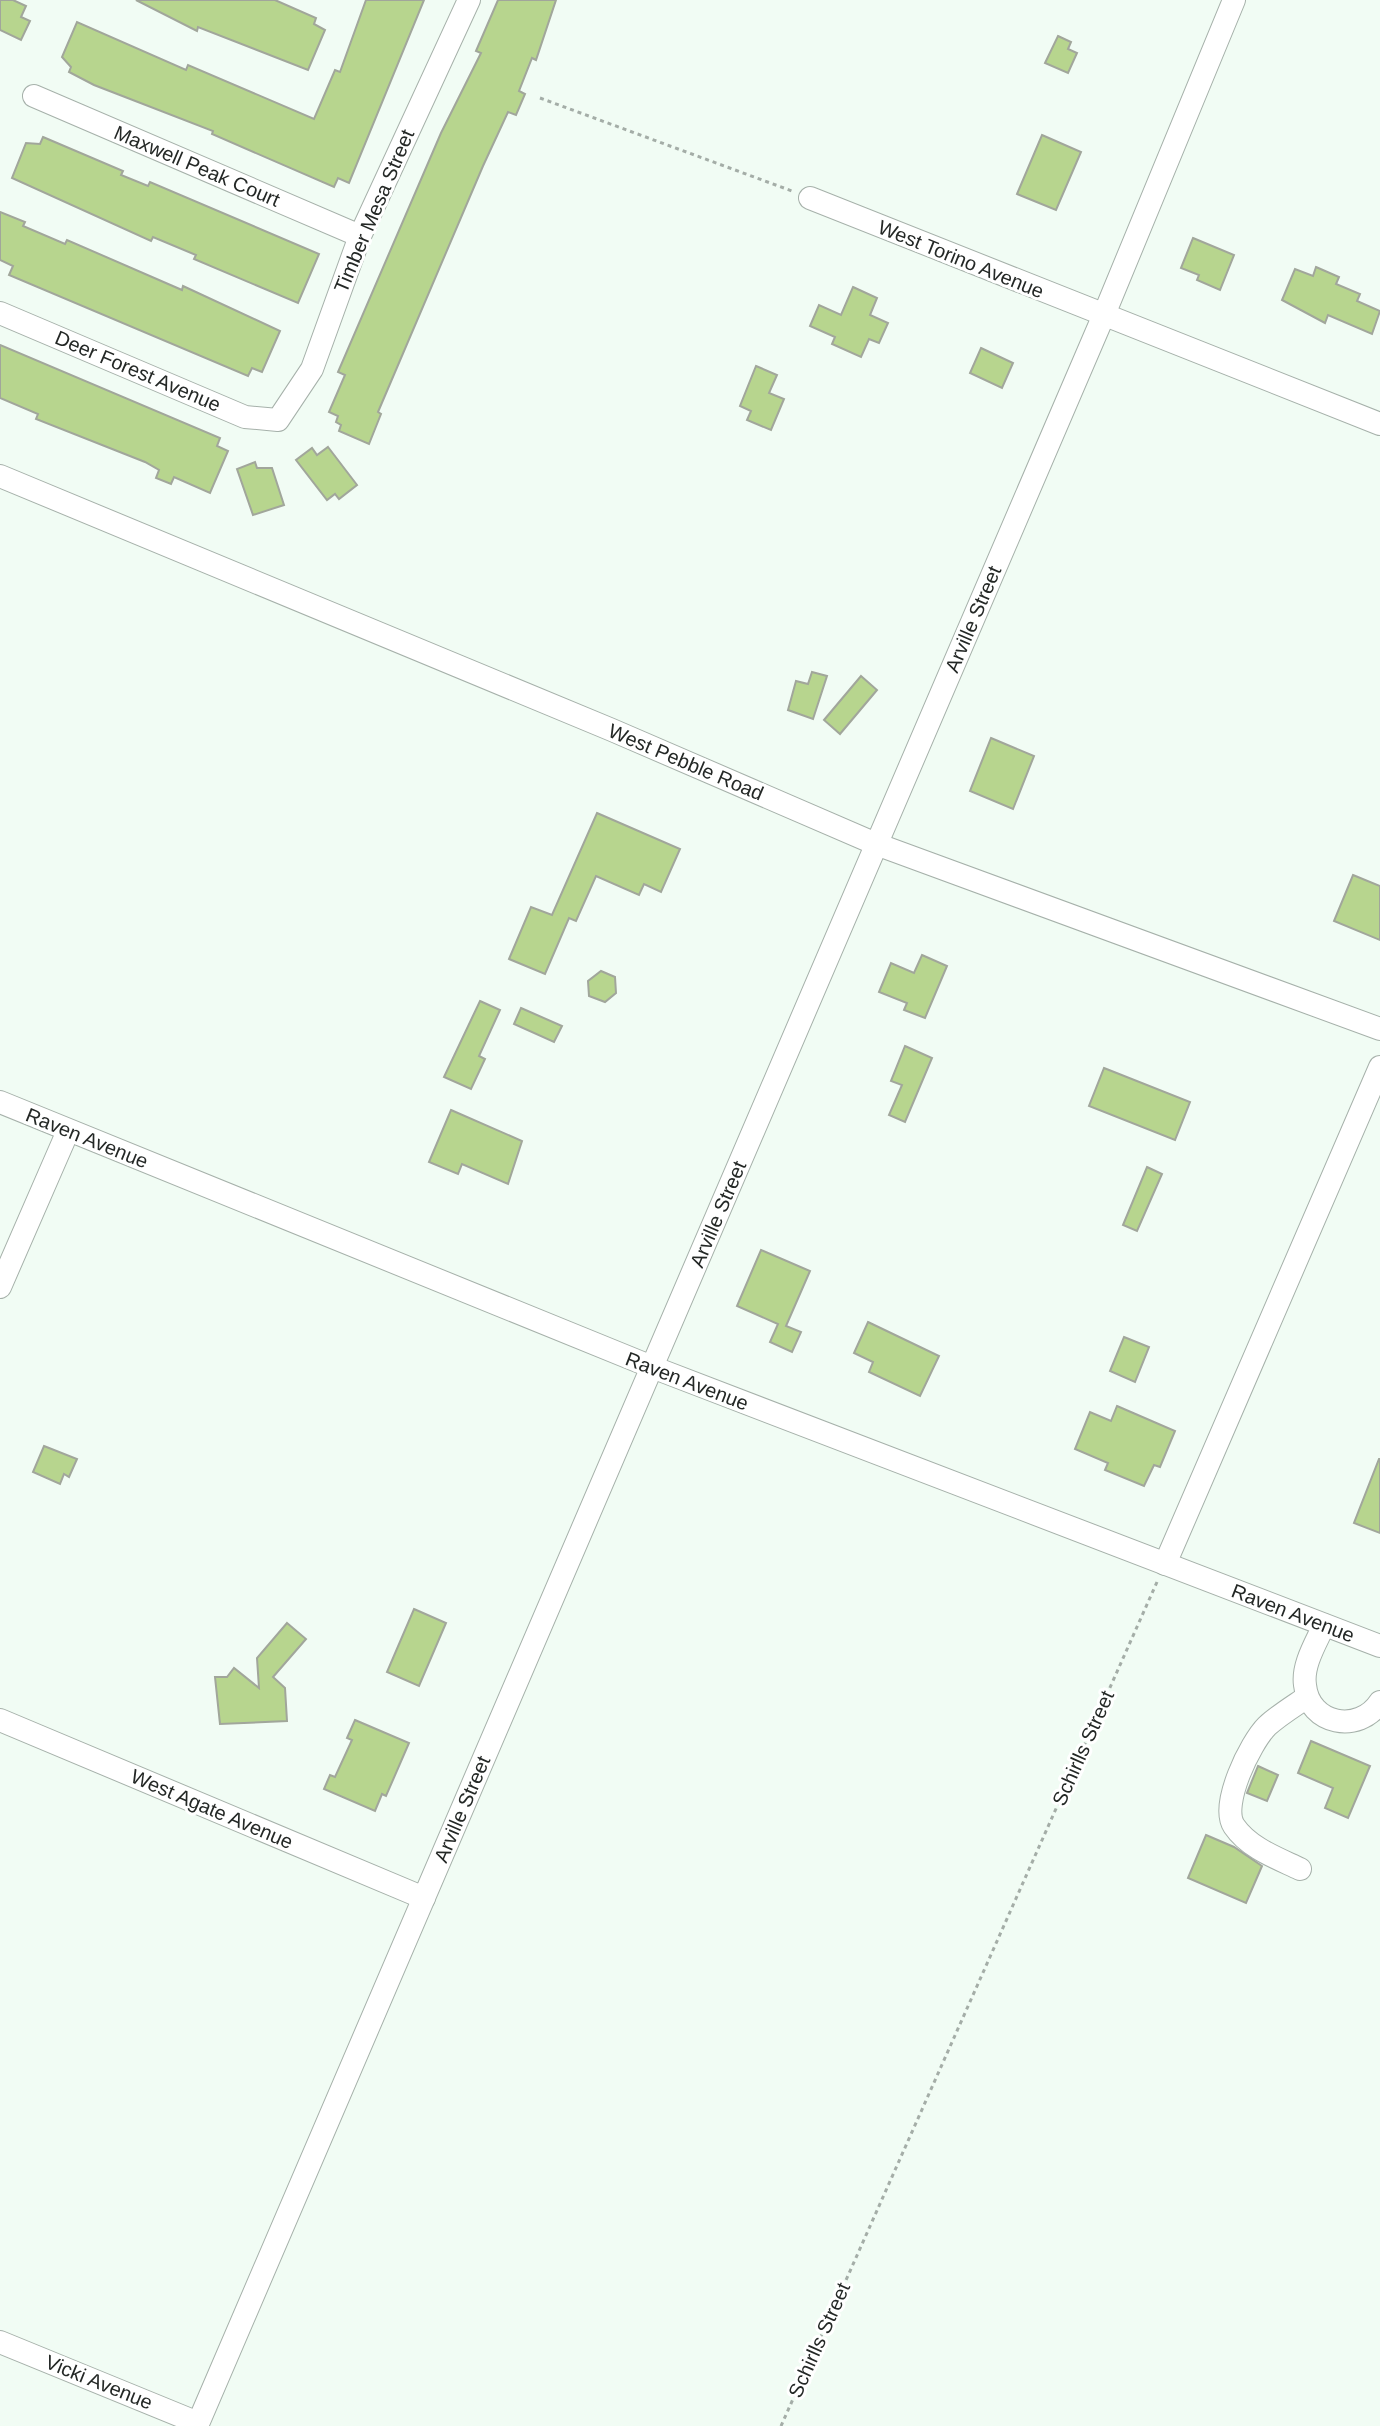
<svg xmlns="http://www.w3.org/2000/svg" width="1380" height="2426" viewBox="0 0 1380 2426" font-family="Helvetica,sans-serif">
  <rect width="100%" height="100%" fill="#f1fcf4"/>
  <g fill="#b7d58e" stroke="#a1a69b" stroke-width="2">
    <polygon points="0,0 13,0 26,6 21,17 30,21 21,40 0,30"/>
    <polygon points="136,0 275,0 316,18 314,24 325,30 308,70 198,27 197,31"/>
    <polygon points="366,0 424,0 349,183 338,178 334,187 212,134 213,131 94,85 69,72 71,67 62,57 77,22 186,70 188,65 314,119 335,70 340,72"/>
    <polygon points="498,0 556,0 536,60 532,58 519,91 525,94 516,115 508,112 483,166 378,412 381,414 369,444 339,431 341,425 336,422 338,416 329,412 345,375 338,372 441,133 481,53 476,51"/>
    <polygon points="1058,36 1071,42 1068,49 1077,53 1068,73 1045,63"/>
    <polygon points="1042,135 1081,152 1056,210 1017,194"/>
    <polygon points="43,137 123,171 121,175 148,186 150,182 319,254 298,303 194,259 196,255 153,237 151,241 12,178 26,143 40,144"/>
    <polygon points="0,212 25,222 23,226 65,244 67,240 182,290 183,286 280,331 262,372 252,368 248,376 9,275 13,266 0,260"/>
    <polygon points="1193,238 1234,255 1220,290 1197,280 1199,275 1181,268"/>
    <polygon points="1316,267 1339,277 1336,284 1360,294 1357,301 1380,311 1372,334 1328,315 1325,323 1282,300 1295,269 1313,276"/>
    <polygon points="853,287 877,298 870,315 888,323 879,343 869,339 861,357 832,344 835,337 810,326 819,305 841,315"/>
    <polygon points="0,345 220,438 217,446 228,451 210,493 174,477 171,484 156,478 159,470 145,462 36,419 38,414 0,398"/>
    <polygon points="981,348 1013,363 1002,388 970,373"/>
    <polygon points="756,366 777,375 769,393 784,399 771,430 747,420 751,411 740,406"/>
    <polygon points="328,447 357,485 339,499 335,494 327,500 296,460 312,448 317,455"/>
    <polygon points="255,462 257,468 272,468 284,505 253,515 237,469"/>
    <polygon points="812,672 827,676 813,719 788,710 796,681 808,684"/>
    <polygon points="861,676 877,690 840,734 824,720"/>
    <polygon points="991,738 1034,756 1013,809 970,791"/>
    <polygon points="597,813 680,849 661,892 644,884 639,895 596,876 576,921 569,918 545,974 509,959 531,907 552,915"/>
    <polygon points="1353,875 1380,886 1380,940 1334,921"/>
    <polygon points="922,955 947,966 925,1018 904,1010 907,1003 879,992 891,963 914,973"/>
    <polygon points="601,971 615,977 616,993 605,1002 589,996 588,981"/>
    <polygon points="480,1001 500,1010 479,1056 485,1059 471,1089 444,1077"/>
    <polygon points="521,1008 562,1026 554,1042 514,1024"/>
    <polygon points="905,1046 932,1058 905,1122 889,1115 902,1085 891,1081"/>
    <polygon points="1104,1068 1190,1102 1175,1140 1089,1106"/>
    <polygon points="451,1110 522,1141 508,1184 462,1164 458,1174 429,1162"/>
    <polygon points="1147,1167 1162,1174 1137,1231 1123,1225"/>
    <polygon points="761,1250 810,1271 786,1326 801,1332 792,1352 770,1342 778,1324 737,1306"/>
    <polygon points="868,1322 939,1356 920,1396 869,1372 873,1362 854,1353"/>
    <polygon points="1124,1337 1149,1347 1135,1382 1110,1371"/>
    <polygon points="1117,1406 1175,1431 1160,1467 1154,1465 1144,1486 1105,1470 1108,1463 1075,1449 1090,1412 1111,1421"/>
    <polygon points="44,1446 77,1459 69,1477 64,1474 60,1484 33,1472"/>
    <polygon points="1379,1459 1380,1459 1380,1533 1354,1523"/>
    <polygon points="414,1609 446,1623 419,1686 387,1672"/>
    <polygon points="287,1623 306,1639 273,1677 285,1688 287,1721 220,1724 215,1677 227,1677 234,1668 259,1688 257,1658"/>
    <polygon points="355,1720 409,1743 386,1796 382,1794 375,1811 324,1789 330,1775 335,1777 352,1740 347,1738"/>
    <polygon points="1311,1741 1370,1766 1348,1818 1325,1808 1333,1788 1298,1773"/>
    <polygon points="1258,1766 1278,1775 1267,1801 1247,1793"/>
    <polygon points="1206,1835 1234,1847 1262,1866 1246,1903 1188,1878"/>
  </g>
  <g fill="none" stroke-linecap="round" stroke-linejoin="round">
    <g stroke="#a6b1aa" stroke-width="24">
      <g id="minor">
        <polyline points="34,96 360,236"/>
        <polyline points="810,198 1380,424"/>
        <polyline points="0,313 245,417 278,420 312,369 360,236 469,0"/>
        <polyline points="0,476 612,730 876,844 1380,1029"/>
        <polyline points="0,1102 652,1367 1380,1646"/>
        <polyline points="0,1287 68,1131"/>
        <polyline points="1165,1564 1380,1067"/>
        <path d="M1324,1625c-8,18 -22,40 -19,60 4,40 54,49 75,17"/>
        <polyline points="0,1720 424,1898"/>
        <path d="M1300,1869c-23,-11 -51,-21 -66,-43 -14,-21 16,-83 33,-100 12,-11 27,-20 40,-29"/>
        <polyline points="0,2342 198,2423"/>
        <polyline points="197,2426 1103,317 1234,0"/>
      </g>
    </g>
    <g stroke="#a4ada7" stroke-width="3" stroke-dasharray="4 4" stroke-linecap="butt">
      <polyline points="540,98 792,191"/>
      <polyline points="781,2426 1157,1582"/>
    </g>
    <use href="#minor" stroke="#fff" stroke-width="22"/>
  </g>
  <g text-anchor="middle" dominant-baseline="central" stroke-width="6" stroke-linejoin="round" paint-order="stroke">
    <g font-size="20" fill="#242826" stroke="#fff">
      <text transform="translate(197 166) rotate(23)">Maxwell Peak Court</text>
      <text transform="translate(374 211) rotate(-67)">Timber Mesa Street</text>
      <text transform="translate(961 259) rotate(22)">West Torino Avenue</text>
      <text transform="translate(138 371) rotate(23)">Deer Forest Avenue</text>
      <text transform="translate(973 619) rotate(-67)">Arville Street</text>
      <text transform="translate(686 762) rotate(23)">West Pebble Road</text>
      <text transform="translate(87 1138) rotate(22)">Raven Avenue</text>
      <text transform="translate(718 1214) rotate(-67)">Arville Street</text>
      <text transform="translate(687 1381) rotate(21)">Raven Avenue</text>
      <text transform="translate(1293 1613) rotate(21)">Raven Avenue</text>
      <text transform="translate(1083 1748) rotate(-66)">Schirlls Street</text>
      <text transform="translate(212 1809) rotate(23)">West Agate Avenue</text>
      <text transform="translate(462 1809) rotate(-67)">Arville Street</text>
      <text transform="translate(819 2340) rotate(-66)">Schirlls Street</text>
      <text transform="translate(99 2382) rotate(22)">Vicki Avenue</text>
    </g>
  </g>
</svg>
